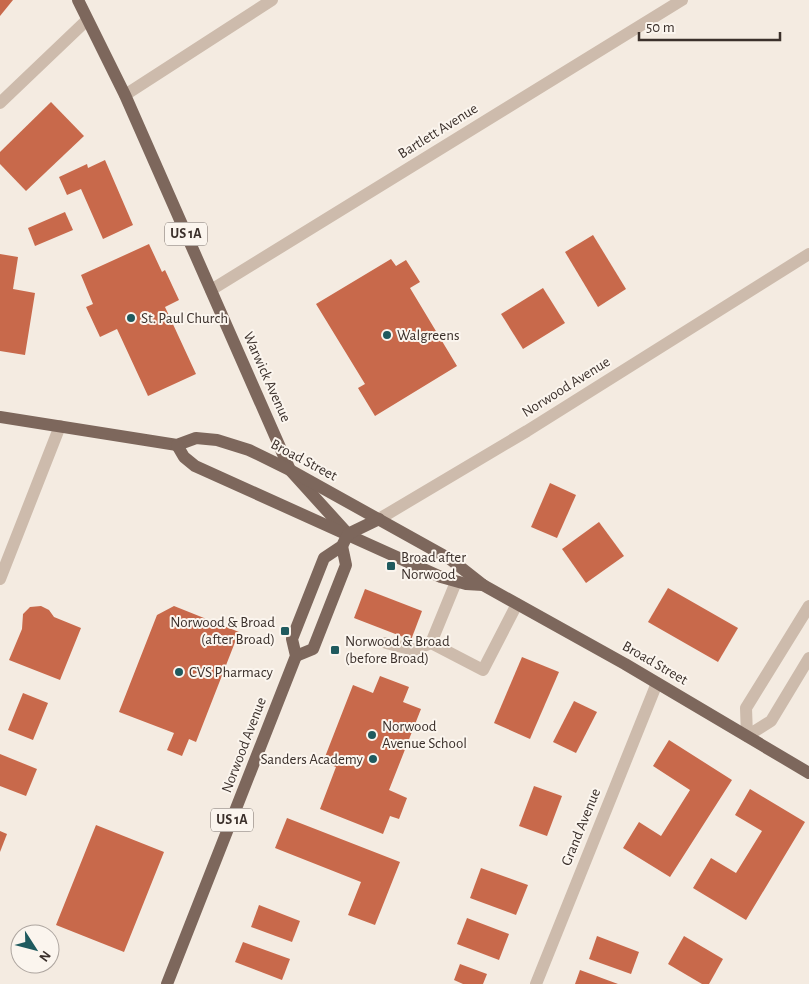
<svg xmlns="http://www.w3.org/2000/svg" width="809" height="984" viewBox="0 0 809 984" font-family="'Alegreya Sans',sans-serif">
  <rect width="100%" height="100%" fill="#f4ebe1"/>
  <g fill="#c8694b">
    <polygon points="0,0 13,0 0,16"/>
    <polygon points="51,102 84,136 26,191 0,164 0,152"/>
    <polygon points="105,160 133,225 103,239 81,189 67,195 59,177 87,164 88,168"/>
    <polygon points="65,212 73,230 35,246 28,228"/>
    <polygon points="593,235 626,289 598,307 565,252"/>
    <polygon points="149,244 162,272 165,270 179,300 165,307 196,374 148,396 117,329 100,337 86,307 93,304 81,275"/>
    <polygon points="0,254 18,257 13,289 35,293 25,355 0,351"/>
    <polygon points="391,259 396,266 406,260 420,282 410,288 457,366 375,416 358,388 365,384 316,304"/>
    <polygon points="543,288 565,323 523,349 501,314"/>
    <polygon points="550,483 576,495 557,538 531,527"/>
    <polygon points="599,522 624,556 586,583 562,549"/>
    <polygon points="668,588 738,628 718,662 648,622"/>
    <polygon points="365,589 422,611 411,640 354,618"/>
    <polygon points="41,606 49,610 54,617 81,628 60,680 9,660 22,629 23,614 30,607"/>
    <polygon points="174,606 239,632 196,742 189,739 182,756 167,750 174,733 119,712 157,615"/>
    <polygon points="522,657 559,672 530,739 494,723"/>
    <polygon points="380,676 409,687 403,702 421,709 389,790 407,798 399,819 390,816 383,834 320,809 336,767 323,762 353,685 373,693"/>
    <polygon points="23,693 48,703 33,740 8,730"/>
    <polygon points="574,701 597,712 576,753 553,742"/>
    <polygon points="669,740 732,780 670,877 623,848 639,822 661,836 690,790 653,766"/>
    <polygon points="0,754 37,769 26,796 0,786"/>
    <polygon points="534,786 562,796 547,836 519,826"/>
    <polygon points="750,789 805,822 746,920 693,888 711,858 736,873 762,831 735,815"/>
    <polygon points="287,818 400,862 375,925 348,915 361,882 275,848"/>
    <polygon points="96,825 164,852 124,952 56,925"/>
    <polygon points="0,831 7,834 0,852"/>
    <polygon points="481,868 528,885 516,915 470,898"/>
    <polygon points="259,905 300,921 292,942 251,927"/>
    <polygon points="467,918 509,934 499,960 457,944"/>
    <polygon points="597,936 639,952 631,974 589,959"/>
    <polygon points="684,936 723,959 709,984 702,984 668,964"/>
    <polygon points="243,942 290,959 282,980 235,962"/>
    <polygon points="460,964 487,974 483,984 463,984 454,980"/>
    <polygon points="580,970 618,984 575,984"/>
  </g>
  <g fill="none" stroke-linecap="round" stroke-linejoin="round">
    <g stroke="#cdbbac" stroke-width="12">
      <polyline points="125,95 272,0"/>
      <polyline points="0,103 87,20"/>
      <polyline points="211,290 682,0"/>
      <polyline points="379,519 527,431 809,254"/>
      <polyline points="0,579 60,426"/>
      <polyline points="456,582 431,643 483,670 517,604"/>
      <polyline points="809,606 746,708 747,736 771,721 809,658"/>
      <polyline points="386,643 414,650 431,643"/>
      <polyline points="536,984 657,683"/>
    </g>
    <g stroke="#7d675c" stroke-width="12">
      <polyline points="78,0 125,95 290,470 348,534"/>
      <polyline points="0,417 177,445 196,438 217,440 249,450 290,470 450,559 483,585 625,664 809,773"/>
      <polyline points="177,445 184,457 195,466 441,577 466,584 483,585"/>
      <polyline points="296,656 313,649 346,565 342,546"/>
      <polyline points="167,984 296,656 292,639 324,558 342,546 348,534 379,519"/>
    </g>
  </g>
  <g fill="#1f5a5e" stroke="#fbf5ee" stroke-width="2">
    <circle cx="131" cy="318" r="5"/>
    <circle cx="387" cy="335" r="5"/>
    <rect x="386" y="561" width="10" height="10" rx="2.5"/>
    <rect x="280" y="626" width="10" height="10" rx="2.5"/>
    <rect x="330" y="645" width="10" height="10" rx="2.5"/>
    <circle cx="179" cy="672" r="5"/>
    <circle cx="372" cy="735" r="5"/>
    <circle cx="373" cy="759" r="5"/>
  </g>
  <g text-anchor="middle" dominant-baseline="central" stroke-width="4" stroke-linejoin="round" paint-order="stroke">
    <g fill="#fbf5ee" stroke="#756b66" stroke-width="1">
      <rect x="165" y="222.5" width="42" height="23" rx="4"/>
      <rect x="211" y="808.5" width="42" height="23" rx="4"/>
    </g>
    <g font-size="14" font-weight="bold" fill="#3b302b">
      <text x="186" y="234">US 1A</text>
      <text x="232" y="820">US 1A</text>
    </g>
    <g font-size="15" fill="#3b302b" stroke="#fbf5ee">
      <text transform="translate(438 131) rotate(-32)">Bartlett Avenue</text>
      <text transform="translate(267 377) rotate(66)">Warwick Avenue</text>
      <text transform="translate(566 387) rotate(-32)">Norwood Avenue</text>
      <text transform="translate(304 460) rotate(28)">Broad Street</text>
      <text transform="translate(655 663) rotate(30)">Broad Street</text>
      <text transform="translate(244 745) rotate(-69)">Norwood Avenue</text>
      <text transform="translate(581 827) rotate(-68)">Grand Avenue</text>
    </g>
    <g font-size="15" fill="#3b302b" stroke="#fbf5ee" text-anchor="start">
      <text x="141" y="318">St. Paul Church</text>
      <text x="397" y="335">Walgreens</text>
      <text x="401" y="557">Broad after<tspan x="401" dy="17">Norwood</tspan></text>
      <text x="275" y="622" text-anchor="end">Norwood &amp; Broad<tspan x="275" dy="17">(after Broad)</tspan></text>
      <text x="345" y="641">Norwood &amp; Broad<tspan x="345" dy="17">(before Broad)</tspan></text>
      <text x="189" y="672">CVS Pharmacy</text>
      <text x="382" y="726">Norwood<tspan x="382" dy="17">Avenue School</tspan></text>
      <text x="363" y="759" text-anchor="end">Sanders Academy</text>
    </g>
  </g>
  <g transform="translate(35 949) rotate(126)"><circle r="24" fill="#fbf5ee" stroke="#aea6a0"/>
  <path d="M0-4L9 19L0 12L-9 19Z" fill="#1f5a5e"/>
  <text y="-8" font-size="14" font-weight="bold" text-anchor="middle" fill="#3b302b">N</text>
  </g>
  <path d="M639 32v8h141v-8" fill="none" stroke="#3b302b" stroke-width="2.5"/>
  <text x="646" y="32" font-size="15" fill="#3b302b" stroke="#fbf5ee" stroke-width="4" paint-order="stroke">50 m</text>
</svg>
